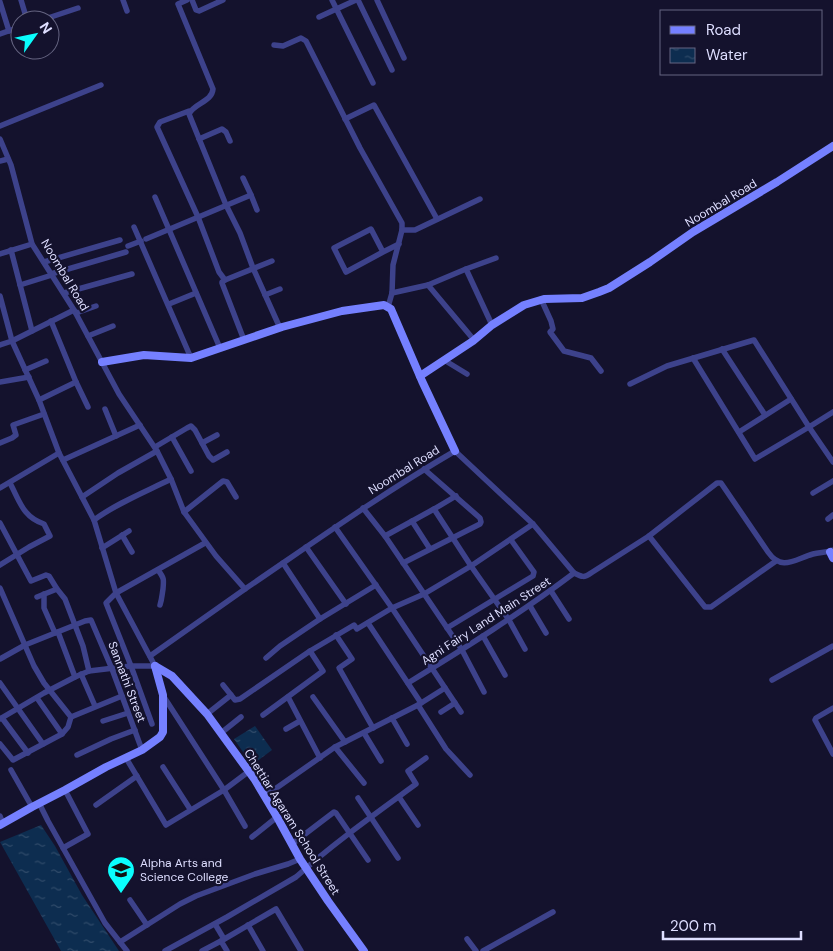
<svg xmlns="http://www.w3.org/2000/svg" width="833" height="951" viewBox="0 0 833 951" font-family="'DM Sans',sans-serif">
  <defs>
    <pattern id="water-ripples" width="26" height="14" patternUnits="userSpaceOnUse" patternTransform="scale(1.25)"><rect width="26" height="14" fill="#0d2d50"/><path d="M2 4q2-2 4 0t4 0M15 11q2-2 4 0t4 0" fill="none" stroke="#304b6a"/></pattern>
  </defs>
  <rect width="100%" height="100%" fill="#14122d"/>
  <g fill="url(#water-ripples)">
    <polygon points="255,726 272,750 252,765 234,739"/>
    <polygon points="41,825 55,846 82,895 119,951 61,951 0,842"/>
  </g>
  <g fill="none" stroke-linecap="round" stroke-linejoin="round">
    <g stroke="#3d428b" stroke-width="5.5">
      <polyline points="21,0 27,20"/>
      <polyline points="123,0 127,11"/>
      <path d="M187,0l-9,4 35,85c-1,13 -19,14 -24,25l37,91 14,28 13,35 27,60"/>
      <polyline points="192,0 196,10 199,11 223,0"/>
      <polyline points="332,0 373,83"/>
      <polyline points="358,0 392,70"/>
      <polyline points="377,0 404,58"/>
      <polyline points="0,2 9,31"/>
      <polyline points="319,17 356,0"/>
      <polyline points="42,20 78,8"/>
      <polyline points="0,34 20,27"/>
      <polyline points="274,45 283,46 301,38 306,41 360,148 402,223 402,230 393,265 392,293 388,307"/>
      <polyline points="189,111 160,122 157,127 198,217 219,272 225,280 272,261"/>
      <polyline points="345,119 374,105 437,219"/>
      <polyline points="0,126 101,85"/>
      <path d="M0,139l11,26 21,79 42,66 45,84 38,57 14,28 13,33 32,44 29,33c69,-47 138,-96 210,-138l78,73 41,49c8,4 10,5 17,0l58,-37 68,-53h4l47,69c14,20 27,7 45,2 7,-2 14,-1 20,-4"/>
      <polyline points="199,139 222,129 226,132 230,141"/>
      <polyline points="0,161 8,159"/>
      <polyline points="251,195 257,210"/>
      <polyline points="155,197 220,348"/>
      <polyline points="134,227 191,358"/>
      <polyline points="402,230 415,230 480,199"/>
      <polyline points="146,239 251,195 243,178"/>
      <polyline points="128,246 141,241"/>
      <polyline points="11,250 32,331"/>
      <polyline points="383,252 346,272 334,248 371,229 383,252 399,244"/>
      <polyline points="0,254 32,244"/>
      <polyline points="44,262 120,240"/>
      <polyline points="466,269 492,325"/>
      <polyline points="51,274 126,252"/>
      <polyline points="225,280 222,282 222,283 244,340"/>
      <polyline points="20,285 52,275"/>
      <polyline points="428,285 474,340"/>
      <polyline points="64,293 132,274"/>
      <polyline points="392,293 428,285 466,269 496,258"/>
      <polyline points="265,295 280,289"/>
      <polyline points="0,296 12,341 39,400 59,453 94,520 116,593 155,666 131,666 89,671 75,677 44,693 0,719"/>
      <polyline points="541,299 551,321 553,329 550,332 564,351 591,358 601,371"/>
      <polyline points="169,304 196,293"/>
      <polyline points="76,313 96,306"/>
      <polyline points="51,321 76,382 88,407"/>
      <polyline points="88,336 113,326"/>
      <polyline points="0,345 12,341 74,310"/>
      <polyline points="722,349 765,415"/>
      <polyline points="693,358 755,459 809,427 833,462"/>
      <polyline points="444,360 467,374"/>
      <polyline points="25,370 46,361"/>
      <polyline points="0,382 29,377"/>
      <polyline points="630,384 667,366 754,340 809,427 833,412"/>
      <polyline points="39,400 76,382"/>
      <polyline points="105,409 116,436"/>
      <polyline points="739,432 791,399"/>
      <polyline points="172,437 191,471"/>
      <polyline points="0,443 12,438 16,435 13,425 44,414"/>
      <polyline points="202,443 217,435"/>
      <polyline points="155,447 187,428 191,426 195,430 209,456 213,460 227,452"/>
      <polyline points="63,460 140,425"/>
      <polyline points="0,488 59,453"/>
      <polyline points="813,493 833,481"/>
      <polyline points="82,497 118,473 157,451"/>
      <polyline points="363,508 385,536 462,650 484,692"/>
      <polyline points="434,509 471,566 509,620 525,649"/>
      <polyline points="184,512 223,481 227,482 236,497"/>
      <polyline points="828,519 833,515"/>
      <path d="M94,520c23,-17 51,-28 77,-41"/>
      <polyline points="412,521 430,549"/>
      <polyline points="0,523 31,581 46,575 49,576 57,589 65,599 83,646 89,671"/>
      <polyline points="335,527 392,608 461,712"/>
      <polyline points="122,535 132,552"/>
      <polyline points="385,536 434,509 456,496"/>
      <polyline points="649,536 705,607 711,607 776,561"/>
      <polyline points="306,547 346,604"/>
      <polyline points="102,548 129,531"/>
      <polyline points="283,563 320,619 376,585"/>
      <polyline points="403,563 480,524 481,522 480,518 424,469"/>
      <path d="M0,565l29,-18 21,-11 -6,-12c-21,-7 -24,-22 -34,-41"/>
      <path d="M158,570c6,8 6,9 5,19 -1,6 -1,10 -3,16"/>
      <polyline points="0,588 34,666 44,683 71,717"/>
      <polyline points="551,591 569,619"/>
      <polyline points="44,594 44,608 55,633"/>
      <polyline points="37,597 57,589"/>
      <polyline points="530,606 546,633"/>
      <polyline points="368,623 421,703"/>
      <polyline points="447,628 533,576 534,572 511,540"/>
      <polyline points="58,632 75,677"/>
      <polyline points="336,635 352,659 339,668 373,728"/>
      <polyline points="483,636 505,675"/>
      <polyline points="150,656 245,589"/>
      <polyline points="266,658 280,646 320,619"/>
      <polyline points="0,659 25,645 85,621 91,620 112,669 142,750"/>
      <polyline points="81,674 95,706"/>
      <polyline points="772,680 833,646"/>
      <polyline points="0,683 43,744"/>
      <path d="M408,683c57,-35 113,-70 166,-110"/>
      <polyline points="231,695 235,700 240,699 310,651 354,625 357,629 392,608 424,594 471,566 533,524"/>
      <polyline points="164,697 224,790 245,826"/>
      <polyline points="288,697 320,758"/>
      <polyline points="313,697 345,742"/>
      <polyline points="37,698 62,734"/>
      <polyline points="418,705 446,749 470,775"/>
      <polyline points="833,708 816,718 815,720 833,754"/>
      <polyline points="441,712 455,703"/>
      <polyline points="207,714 231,695 223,685"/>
      <polyline points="263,715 323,671 310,651"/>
      <polyline points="71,717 122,696"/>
      <polyline points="2,718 28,753"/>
      <polyline points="392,718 407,744"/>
      <polyline points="103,721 128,713"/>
      <polyline points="152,724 131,666 106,603 116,593 205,543"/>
      <polyline points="286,729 300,721"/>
      <polyline points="221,733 241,717"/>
      <polyline points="364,733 381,761"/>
      <polyline points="0,744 13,760 62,734 68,727 71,717"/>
      <polyline points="335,747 364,783"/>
      <polyline points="77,755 111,739 135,730"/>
      <polyline points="126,758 166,825 224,790 248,772"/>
      <polyline points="163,767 190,809"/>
      <polyline points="11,770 32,807"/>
      <polyline points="265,796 335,747 418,705 445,688"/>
      <polyline points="399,797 418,825"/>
      <polyline points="358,798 398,858"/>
      <polyline points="39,803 48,821 105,923 127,951"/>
      <polyline points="96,805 137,776"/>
      <polyline points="0,816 3,824"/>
      <polyline points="252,837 277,817"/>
      <polyline points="292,844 334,812 336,813 368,860"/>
      <polyline points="63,848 88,834 65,790"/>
      <polyline points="130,900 147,925"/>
      <polyline points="215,924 224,939"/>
      <polyline points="248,925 263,951"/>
      <polyline points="467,939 476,951"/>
      <polyline points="120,942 180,904 196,896 255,874 288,864 300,859"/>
      <path d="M165,951l62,-34 69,-40c38,-34 79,-63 120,-93l-8,-13 18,-13"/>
      <polyline points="202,951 221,941"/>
      <polyline points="227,951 221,941 276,909 301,951"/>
      <polyline points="483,951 553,912"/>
    </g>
    <g stroke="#7580ff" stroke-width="8">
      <polyline points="102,362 144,355 191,358 282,327 342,311 384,305 391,309 422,381 455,451"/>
      <polyline points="420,376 473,341 492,325 524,305 544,299 582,298 599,292 609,288 650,262 693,232 777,182 833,146"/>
      <polyline points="830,552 833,558"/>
      <polyline points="155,666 172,676 207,714 255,780 277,817 300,859 328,901 364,951"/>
      <polyline points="0,825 32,807 65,790 106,767 142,750 160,737 163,732 163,695 155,666"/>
    </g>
  </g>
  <defs>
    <g id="school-pin" transform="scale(1.4375)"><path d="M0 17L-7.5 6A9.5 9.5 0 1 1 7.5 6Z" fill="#0afefd" stroke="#14122d"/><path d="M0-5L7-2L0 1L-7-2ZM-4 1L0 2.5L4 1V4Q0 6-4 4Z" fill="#111"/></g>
  </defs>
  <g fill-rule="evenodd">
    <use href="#school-pin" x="121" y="870"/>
  </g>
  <g text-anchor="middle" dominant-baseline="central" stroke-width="4.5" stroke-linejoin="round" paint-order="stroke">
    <g font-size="12" fill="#dedeff" stroke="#14122d">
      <text transform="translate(721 203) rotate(-31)">Noombal Road</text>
      <text transform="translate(65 275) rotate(59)">Noombal Road</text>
      <text transform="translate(404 470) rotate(-32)">Noombal Road</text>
      <text transform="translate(486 621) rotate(-33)">Agni Fairy Land Main Street</text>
      <text transform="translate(127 682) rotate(69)">Sannathi Street</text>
      <text transform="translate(292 822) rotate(58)">Chettiar Agaram School Street</text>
    </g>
    <g font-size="12" fill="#dedeff" stroke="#14122d" text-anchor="start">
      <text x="140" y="863">Alpha Arts and<tspan x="140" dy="14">Science College</tspan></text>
    </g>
  </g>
  <rect x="660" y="10" width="162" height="65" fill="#14122d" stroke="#656481"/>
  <rect x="670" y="26" width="25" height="8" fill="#7580ff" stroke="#656481"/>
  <text x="706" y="35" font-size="15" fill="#dedeff">Road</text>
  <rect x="670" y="48" width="25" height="15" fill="url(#water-ripples)" stroke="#656481"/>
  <text x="706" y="60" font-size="15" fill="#dedeff">Water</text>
  <g transform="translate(35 35) rotate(57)"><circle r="24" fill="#14122d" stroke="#656481"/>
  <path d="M0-4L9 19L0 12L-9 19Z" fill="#0afefd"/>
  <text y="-8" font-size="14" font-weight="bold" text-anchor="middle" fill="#dedeff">N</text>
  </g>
  <path d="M663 931v8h138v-8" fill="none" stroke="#dedeff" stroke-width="2.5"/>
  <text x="670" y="931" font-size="15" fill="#dedeff" stroke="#14122d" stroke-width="4" paint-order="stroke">200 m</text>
</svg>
